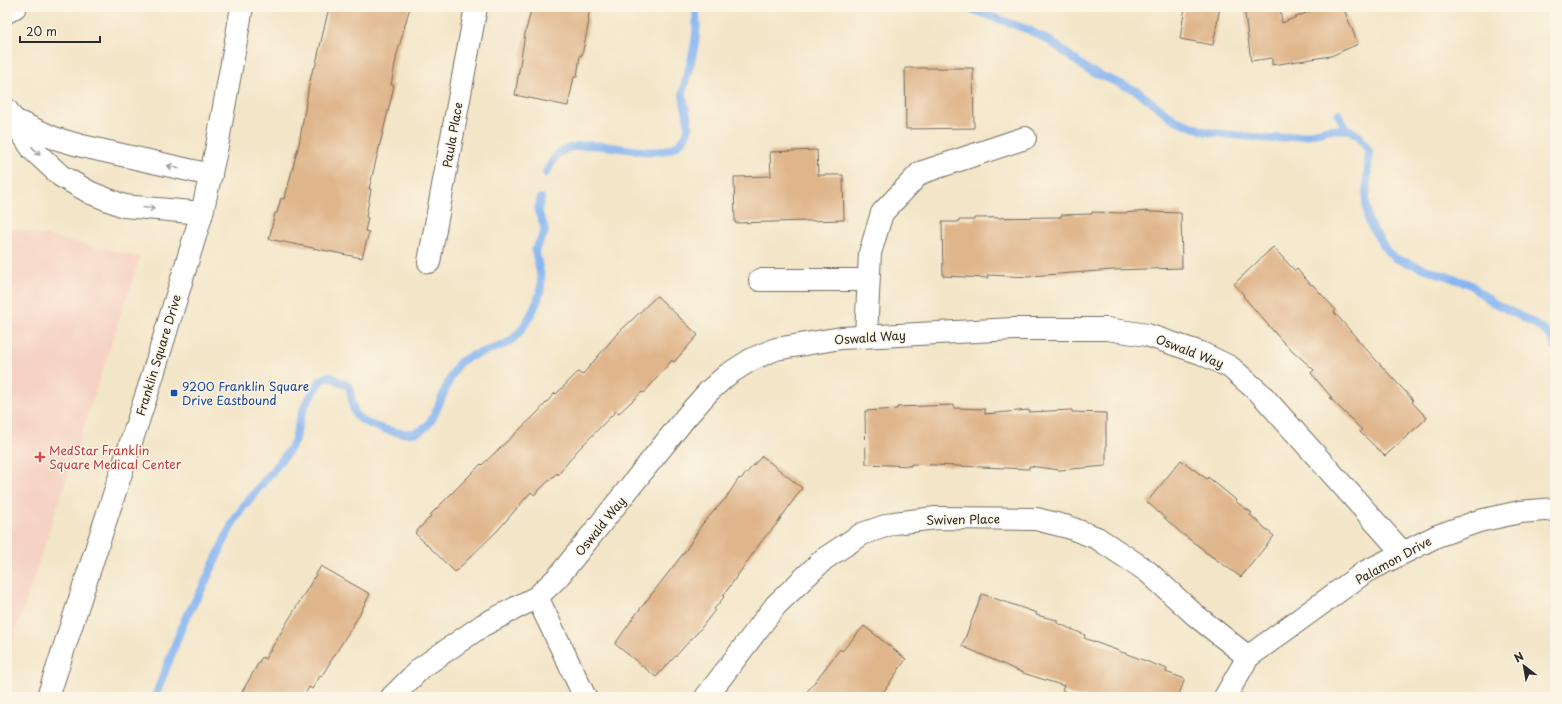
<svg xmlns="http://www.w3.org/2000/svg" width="1562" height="704" viewBox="0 0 1562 704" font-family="'Playpen Sans',sans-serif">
  <rect width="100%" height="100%" fill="#fcf5e5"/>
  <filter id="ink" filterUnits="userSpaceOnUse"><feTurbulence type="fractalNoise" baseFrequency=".025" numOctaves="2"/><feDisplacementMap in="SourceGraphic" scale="8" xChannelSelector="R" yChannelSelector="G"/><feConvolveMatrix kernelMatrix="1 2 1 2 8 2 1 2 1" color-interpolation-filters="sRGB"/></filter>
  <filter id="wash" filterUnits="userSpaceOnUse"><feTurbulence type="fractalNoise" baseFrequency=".012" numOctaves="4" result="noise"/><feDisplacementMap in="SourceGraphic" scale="16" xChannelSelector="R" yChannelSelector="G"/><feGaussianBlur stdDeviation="0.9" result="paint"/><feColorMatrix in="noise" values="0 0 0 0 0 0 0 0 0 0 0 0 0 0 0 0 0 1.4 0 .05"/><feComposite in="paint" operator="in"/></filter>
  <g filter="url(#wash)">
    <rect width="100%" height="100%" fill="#f3e5c8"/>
    <polygon fill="#f5d2c2" points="7,227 140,257 7,658"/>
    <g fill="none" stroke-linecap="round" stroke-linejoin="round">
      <g stroke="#86b5f1" stroke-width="8">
        <polyline points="965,7 1029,30 1050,41 1088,70 1137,91 1175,120 1207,132 1271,139 1306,135 1330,129 1350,130 1359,136 1369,151 1366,201 1368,221 1386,250 1394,258 1469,284 1494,303 1534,323 1550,335 1555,346"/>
        <polyline points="1338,114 1346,129"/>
        <path d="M546,173c3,-5 6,-13 11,-18 33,-30 110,22 130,-22 4,-9 -3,-28 -4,-39 0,-5 2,-10 3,-15 4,-14 9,-30 10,-45 1,-8 0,-18 0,-27"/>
        <path d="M155,697l30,-78 18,-32 29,-63 11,-17 45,-55 6,-10 7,-26 5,-13 14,-22 9,-5 21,11c4,28 1,31 30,41 54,18 51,-11 70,-49 3,-5 5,-12 9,-16 9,-9 32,-12 44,-18 17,-6 37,-42 38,-59 1,-12 -4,-25 -6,-36l10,-18 -1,-6 -6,-15 3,-13"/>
      </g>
    </g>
    <g id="blocks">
      <g fill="#dfb58b">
        <polygon points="329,7 410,7 397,54 391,85 394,85 391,99 369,189 371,189 366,217 368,218 365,231 369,232 362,258 269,239 275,213 277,213 281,198 284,199 286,189 287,190 299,144 309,85 313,68 315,68"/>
        <polygon points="532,7 590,7 588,20 589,21 582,55 580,55 577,77 574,77 568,106 515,95 525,34"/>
        <polygon points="1185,7 1220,7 1213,45 1180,39"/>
        <polygon points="1244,7 1280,7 1282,23 1320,7 1343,7 1358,44 1331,56 1272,65 1272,58 1251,61"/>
        <polygon points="905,68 973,68 974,128 906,129"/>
        <polygon points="817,150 818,175 843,175 844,220 735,223 734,177 771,176 770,152"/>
        <polygon points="1150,211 1150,212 1181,213 1182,268 1113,270 1031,276 1031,277 987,275 988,278 943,276 942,222 958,222 958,220 974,220 974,218 1061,217 1061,215 1092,214 1092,212 1122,213"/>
        <polygon points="1273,247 1295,271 1297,269 1311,285 1312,284 1336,310 1334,312 1365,348 1413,400 1412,402 1427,418 1385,456 1360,432 1362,430 1330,398 1332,398 1311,373 1314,370 1282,341 1243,296 1244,295 1234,284"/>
        <polygon points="657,296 698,335 674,362 672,360 644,393 642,392 619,413 616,411 576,452 558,475 557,473 534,495 531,492 498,530 455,572 415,533 431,516 430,515 481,464 482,465 537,413 555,393 556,394 578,372 582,375 616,335"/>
        <polygon points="954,405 954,408 985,409 985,414 1029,410 1029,412 1072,410 1072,412 1106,413 1106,466 1060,470 1029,466 1029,469 911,464 911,466 866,464 865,411 897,409 897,407"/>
        <polygon points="762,456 802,488 776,525 764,538 723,596 724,597 714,609 715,610 698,632 656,677 615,644 633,618 686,550 703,523 726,498 739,478 741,479"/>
        <polygon points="1181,460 1207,479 1208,477 1236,500 1235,501 1252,513 1250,515 1274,536 1241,577 1204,551 1204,550 1181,533 1147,502"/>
        <polygon points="321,566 370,594 357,619 321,677 320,676 312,689 309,687 303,697 239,697 262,657 265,659"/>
        <polygon points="982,594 1037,613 1036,615 1057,620 1057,623 1085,635 1084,638 1167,669 1166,672 1185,679 1178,697 1077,697 1062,690 1064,686 1023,673 962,646"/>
        <polygon points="864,626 906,659 880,697 803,697 840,649 842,651"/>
      </g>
    </g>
  </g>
  <g filter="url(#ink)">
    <use href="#blocks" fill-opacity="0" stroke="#716c62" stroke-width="1"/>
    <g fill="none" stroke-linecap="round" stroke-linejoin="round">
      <g stroke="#716c62" stroke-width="24">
        <g id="minor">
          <polyline points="7,12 15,7"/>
          <polyline points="7,110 33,150 61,176 91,193 124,206 202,213"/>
          <polyline points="14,120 54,138 82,146 211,175"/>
          <polyline points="429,262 476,7"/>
          <polyline points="760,280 868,280"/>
          <polyline points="866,336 870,253 882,213 920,173 1025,138"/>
          <polyline points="537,597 585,697"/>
          <polyline points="48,697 150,384 202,213 217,146 242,7"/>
          <polyline points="392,697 421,668 483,625 537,597 558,577 686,417 709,391 727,375 752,359 776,349 841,338 1014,329 1107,329 1147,335 1201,353 1230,367 1262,395 1402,552"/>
          <polyline points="706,697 776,605 824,559 862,534 894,523 936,518 1036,519 1068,527 1097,538 1147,571 1195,615 1248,657"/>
          <polyline points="1225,697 1248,657 1365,572 1437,536 1479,521 1520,512 1555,509"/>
        </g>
      </g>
      <use href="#minor" stroke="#fff" stroke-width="22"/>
    </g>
    <defs><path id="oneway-shaft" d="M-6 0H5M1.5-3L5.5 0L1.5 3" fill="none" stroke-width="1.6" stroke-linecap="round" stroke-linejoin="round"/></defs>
    <g stroke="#a0a0a0">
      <use href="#oneway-shaft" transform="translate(36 151) rotate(47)"/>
      <use href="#oneway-shaft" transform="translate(173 167) rotate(-167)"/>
      <use href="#oneway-shaft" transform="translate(149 208) rotate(5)"/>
    </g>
  </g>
  <rect fill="#1a4fb4" stroke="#fcf5e5" stroke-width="1.5" x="170" y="389" width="8" height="8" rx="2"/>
  <path fill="#e0444e" stroke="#fcf5e5" stroke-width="1.5" d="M38 451h4v4h4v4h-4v4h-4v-4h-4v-4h4z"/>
  <g text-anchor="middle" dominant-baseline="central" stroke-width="3" stroke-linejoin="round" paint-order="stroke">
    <g font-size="12" fill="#2b2b2b" stroke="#fcf5e5">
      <text transform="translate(452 135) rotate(-80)">Paula Place</text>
      <text transform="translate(870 337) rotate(-4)">Oswald Way</text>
      <text transform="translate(1190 351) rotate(21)">Oswald Way</text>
      <text transform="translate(158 355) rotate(-73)">Franklin Square Drive</text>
      <text transform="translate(963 519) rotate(-1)">Swiven Place</text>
      <text transform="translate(600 526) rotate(-51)">Oswald Way</text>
      <text transform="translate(1393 560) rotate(-29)">Palamon Drive</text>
    </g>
    <g font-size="12" fill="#164399" stroke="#fcf5e5" text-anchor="start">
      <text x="182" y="386">9200 Franklin Square<tspan x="182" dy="14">Drive Eastbound</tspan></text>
    </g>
    <g font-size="12" fill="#be3a42" stroke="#fcf5e5" text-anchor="start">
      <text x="49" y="450">MedStar Franklin<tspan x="49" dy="14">Square Medical Center</tspan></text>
    </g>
  </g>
  <rect width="1562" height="704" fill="none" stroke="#fcf5e5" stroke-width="24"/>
  <g transform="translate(1524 666) rotate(329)" stroke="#fcf5e5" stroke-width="3" paint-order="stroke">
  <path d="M0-3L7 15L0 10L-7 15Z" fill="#2b2b2b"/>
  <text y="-6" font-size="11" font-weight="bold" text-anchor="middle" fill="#2b2b2b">N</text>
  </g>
  <path d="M20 36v6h80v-6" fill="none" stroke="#2b2b2b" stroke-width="2"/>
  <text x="26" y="36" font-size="12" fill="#2b2b2b" stroke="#fcf5e5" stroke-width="3" paint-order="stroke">20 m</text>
</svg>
